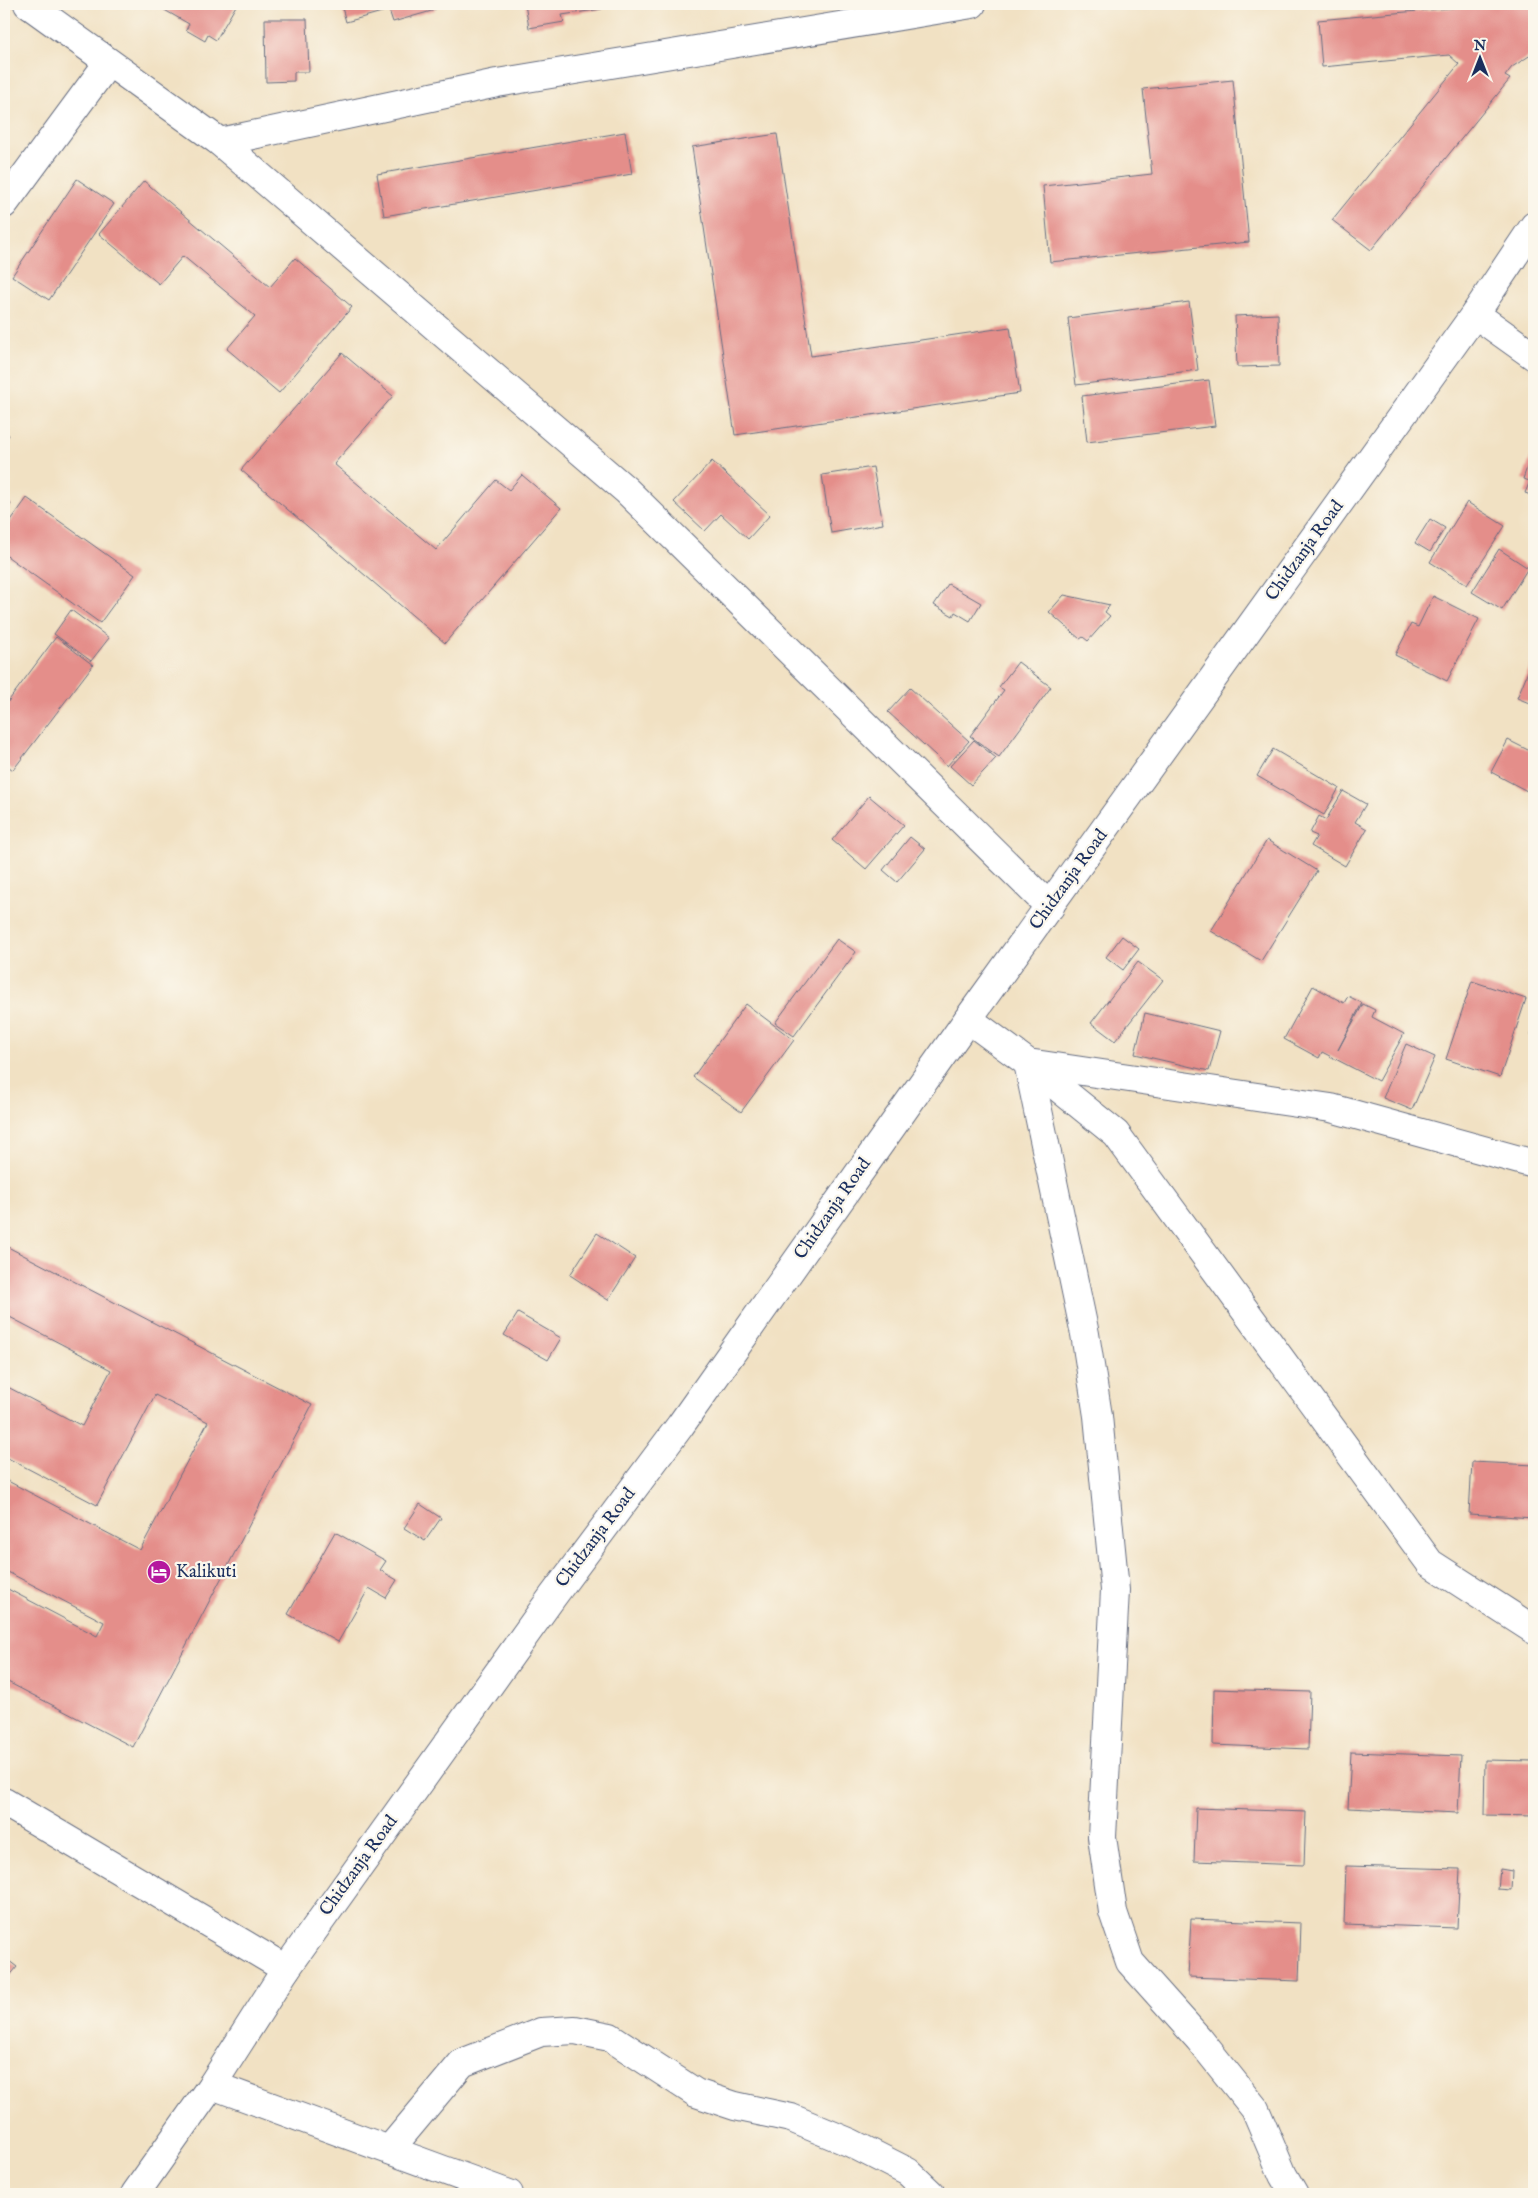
<svg xmlns="http://www.w3.org/2000/svg" width="1538" height="2198" viewBox="0 0 1538 2198" font-family="'IM FELL English',serif">
  <rect width="100%" height="100%" fill="#fbf7ec"/>
  <filter id="ink" filterUnits="userSpaceOnUse"><feTurbulence type="fractalNoise" baseFrequency=".02" numOctaves="2"/><feDisplacementMap in="SourceGraphic" scale="10" xChannelSelector="R" yChannelSelector="G"/><feConvolveMatrix kernelMatrix="1 2 1 2 8 2 1 2 1" color-interpolation-filters="sRGB"/></filter>
  <filter id="wash" filterUnits="userSpaceOnUse"><feTurbulence type="fractalNoise" baseFrequency=".0096" numOctaves="4" result="noise"/><feDisplacementMap in="SourceGraphic" scale="20" xChannelSelector="R" yChannelSelector="G"/><feGaussianBlur stdDeviation="1.12" result="paint"/><feColorMatrix in="noise" values="0 0 0 0 0 0 0 0 0 0 0 0 0 0 0 0 0 1.4 0 .05"/><feComposite in="paint" operator="in"/></filter>
  <g filter="url(#wash)">
    <rect width="100%" height="100%" fill="#f1e1c3"/>
    <g id="blocks">
      <g fill="#e48e8a">
        <polygon points="164,4 237,4 216,40 208,35 205,41 186,30 189,24 161,8"/>
        <polygon points="341,4 433,4 435,10 393,22 389,10 346,22"/>
        <polygon points="525,4 601,4 602,9 562,15 564,22 529,28"/>
        <polygon points="1472,4 1534,4 1534,53 1512,67 1505,76 1510,79 1371,250 1332,220 1459,64 1449,55 1322,67 1318,20 1472,6"/>
        <polygon points="265,19 307,19 309,72 294,72 294,81 266,82"/>
        <polygon points="1233,80 1249,242 1050,262 1043,186 1152,174 1143,89"/>
        <polygon points="625,132 632,174 384,216 377,174"/>
        <polygon points="777,134 811,356 1010,327 1020,393 735,435 692,147"/>
        <polygon points="77,179 114,204 49,300 12,276"/>
        <polygon points="144,181 270,287 295,258 352,307 279,393 227,349 255,316 183,256 159,284 99,234"/>
        <polygon points="1189,302 1198,370 1076,385 1068,318"/>
        <polygon points="1278,314 1279,366 1237,367 1235,316"/>
        <polygon points="342,353 393,396 334,464 436,550 496,480 509,490 522,475 561,508 445,643 241,470"/>
        <polygon points="1209,380 1215,426 1087,442 1082,396"/>
        <polygon points="4,431 9,435 4,442"/>
        <polygon points="1534,447 1534,496 1525,493 1530,481 1523,479"/>
        <polygon points="712,461 770,515 748,539 721,514 705,531 674,502"/>
        <polygon points="873,467 883,524 831,533 822,475"/>
        <polygon points="27,498 135,575 100,623 4,554 4,530"/>
        <polygon points="4,499 11,504 4,514"/>
        <polygon points="1467,502 1505,526 1467,585 1430,562"/>
        <polygon points="1430,519 1445,528 1430,552 1415,543"/>
        <polygon points="1499,549 1528,568 1502,610 1472,592"/>
        <polygon points="948,584 981,603 970,621 955,612 953,616 934,605"/>
        <polygon points="1064,595 1110,605 1105,612 1110,616 1088,641 1083,637 1080,639 1049,612"/>
        <polygon points="1433,596 1479,619 1447,681 1395,655 1411,624 1418,627"/>
        <polygon points="71,610 109,638 91,661 54,634"/>
        <polygon points="56,637 93,665 13,770 4,763 4,707"/>
        <polygon points="1534,657 1534,705 1517,698"/>
        <polygon points="1018,662 1051,687 999,757 970,736 1004,690 999,687"/>
        <polygon points="910,688 969,741 947,766 888,712"/>
        <polygon points="974,740 996,758 971,785 950,766"/>
        <polygon points="1508,740 1534,753 1534,777 1527,791 1491,772"/>
        <polygon points="1273,749 1339,788 1324,815 1257,776"/>
        <polygon points="1343,791 1366,804 1355,822 1367,829 1345,866 1311,846 1317,836 1310,833 1319,816 1326,820"/>
        <polygon points="869,796 904,825 866,869 832,840"/>
        <polygon points="910,837 925,849 897,882 883,870"/>
        <polygon points="1267,840 1317,871 1261,961 1211,931"/>
        <polygon points="1122,936 1139,949 1123,970 1106,957"/>
        <polygon points="837,939 856,952 794,1036 775,1023"/>
        <polygon points="1138,962 1163,980 1115,1041 1091,1023"/>
        <polygon points="1472,981 1526,999 1500,1077 1446,1059"/>
        <polygon points="1313,986 1344,1003 1348,996 1362,1003 1338,1050 1363,1004 1375,1010 1372,1017 1404,1034 1378,1081 1322,1052 1319,1058 1284,1039"/>
        <polygon points="746,1004 794,1040 741,1112 693,1077"/>
        <polygon points="1145,1013 1220,1031 1209,1071 1135,1054"/>
        <polygon points="1533,1022 1534,1022 1534,1037 1531,1036"/>
        <polygon points="1406,1044 1435,1057 1412,1110 1383,1098"/>
        <polygon points="597,1233 635,1258 608,1300 570,1275"/>
        <polygon points="4,1245 312,1405 133,1747 4,1680 4,1587 97,1636 104,1622 4,1570 4,1479 140,1550 208,1422 155,1395 97,1505 4,1456 4,1385 82,1426 111,1370 4,1314"/>
        <polygon points="518,1313 561,1338 548,1360 504,1335"/>
        <polygon points="1472,1462 1534,1465 1534,1518 1469,1514"/>
        <polygon points="420,1504 441,1518 425,1541 404,1528"/>
        <polygon points="335,1532 386,1561 380,1570 397,1580 386,1598 369,1588 338,1642 288,1614"/>
        <polygon points="1214,1689 1310,1692 1308,1749 1213,1745"/>
        <polygon points="1351,1752 1461,1756 1458,1813 1348,1808"/>
        <polygon points="1485,1760 1534,1761 1534,1816 1484,1815"/>
        <polygon points="1196,1808 1306,1812 1304,1865 1194,1861"/>
        <polygon points="1346,1866 1460,1869 1457,1928 1344,1924"/>
        <polygon points="1500,1869 1512,1871 1511,1890 1498,1889"/>
        <polygon points="1191,1919 1301,1923 1299,1981 1188,1977"/>
        <polygon points="4,1957 17,1967 4,1983"/>
      </g>
    </g>
  </g>
  <g filter="url(#ink)">
    <use href="#blocks" fill-opacity="0" stroke="#666d81" stroke-width="1"/>
    <g fill="none" stroke-linecap="round" stroke-linejoin="round">
      <g stroke="#666d81" stroke-width="30">
        <g id="street">
          <polyline points="28,4 220,142 626,490 1050,907"/>
          <polyline points="220,142 497,83 972,4"/>
          <polyline points="4,204 108,63"/>
          <polyline points="1475,314 1534,356"/>
          <polyline points="968,1019 1028,1063 1331,1108 1534,1164"/>
          <polyline points="1028,1063 1085,1334 1098,1416 1115,1590 1102,1837 1113,1912 1130,1962 1199,2039 1255,2109 1283,2175 1294,2194"/>
          <polyline points="1028,1063 1116,1134 1430,1563 1534,1630"/>
          <polyline points="4,1802 286,1969"/>
          <polyline points="212,2085 509,2194"/>
          <polyline points="390,2149 462,2063 541,2032 575,2030 610,2037 696,2093 735,2106 791,2118 851,2143 908,2172 931,2194"/>
        </g>
      </g>
      <g stroke="#666d81" stroke-width="30">
        <polyline id="secondary" points="135,2194 212,2085 286,1969 553,1596 680,1426 968,1019 1475,314 1534,226"/>
      </g>
      <use href="#street" stroke="#fff" stroke-width="28"/>
      <use href="#secondary" stroke="#fff" stroke-width="28"/>
    </g>
  </g>
  <defs>
    <g id="hotel-disc" transform="scale(1.25)"><circle r="9.5" fill="#b5179e" stroke="#fbf7ec"/><path d="M-6-4.5h1.5V1H6V5H4.5V3h-9V5H-6ZM-4 0a1.8 1.8 0 1 1 3.6 0ZM.5 0V-2.5h3Q6-2.5 6 0Z" fill="#fff"/></g>
  </defs>
  <g fill-rule="evenodd">
    <use href="#hotel-disc" x="159" y="1572"/>
  </g>
  <g text-anchor="middle" dominant-baseline="central" stroke-width="4.5" stroke-linejoin="round" paint-order="stroke">
    <g font-size="18" fill="#1b2f5e" stroke="#fbf7ec">
      <text transform="translate(1305 551) rotate(-54)">Chidzanja Road</text>
      <text transform="translate(1069 880) rotate(-54)">Chidzanja Road</text>
      <text transform="translate(833 1209) rotate(-55)">Chidzanja Road</text>
      <text transform="translate(596 1538) rotate(-53)">Chidzanja Road</text>
      <text transform="translate(359 1866) rotate(-54)">Chidzanja Road</text>
    </g>
    <g font-size="18" fill="#1b2f5e" stroke="#fbf7ec" text-anchor="start">
      <text x="176" y="1572">Kalikuti</text>
    </g>
  </g>
  <rect width="1538" height="2198" fill="none" stroke="#fbf7ec" stroke-width="20"/>
  <g transform="translate(1480 58)" stroke="#fbf7ec" stroke-width="4" paint-order="stroke">
  <path d="M0-4L9 19L0 12L-9 19Z" fill="#1b2f5e"/>
  <text y="-8" font-size="14" font-weight="bold" text-anchor="middle" fill="#1b2f5e">N</text>
  </g>
</svg>
